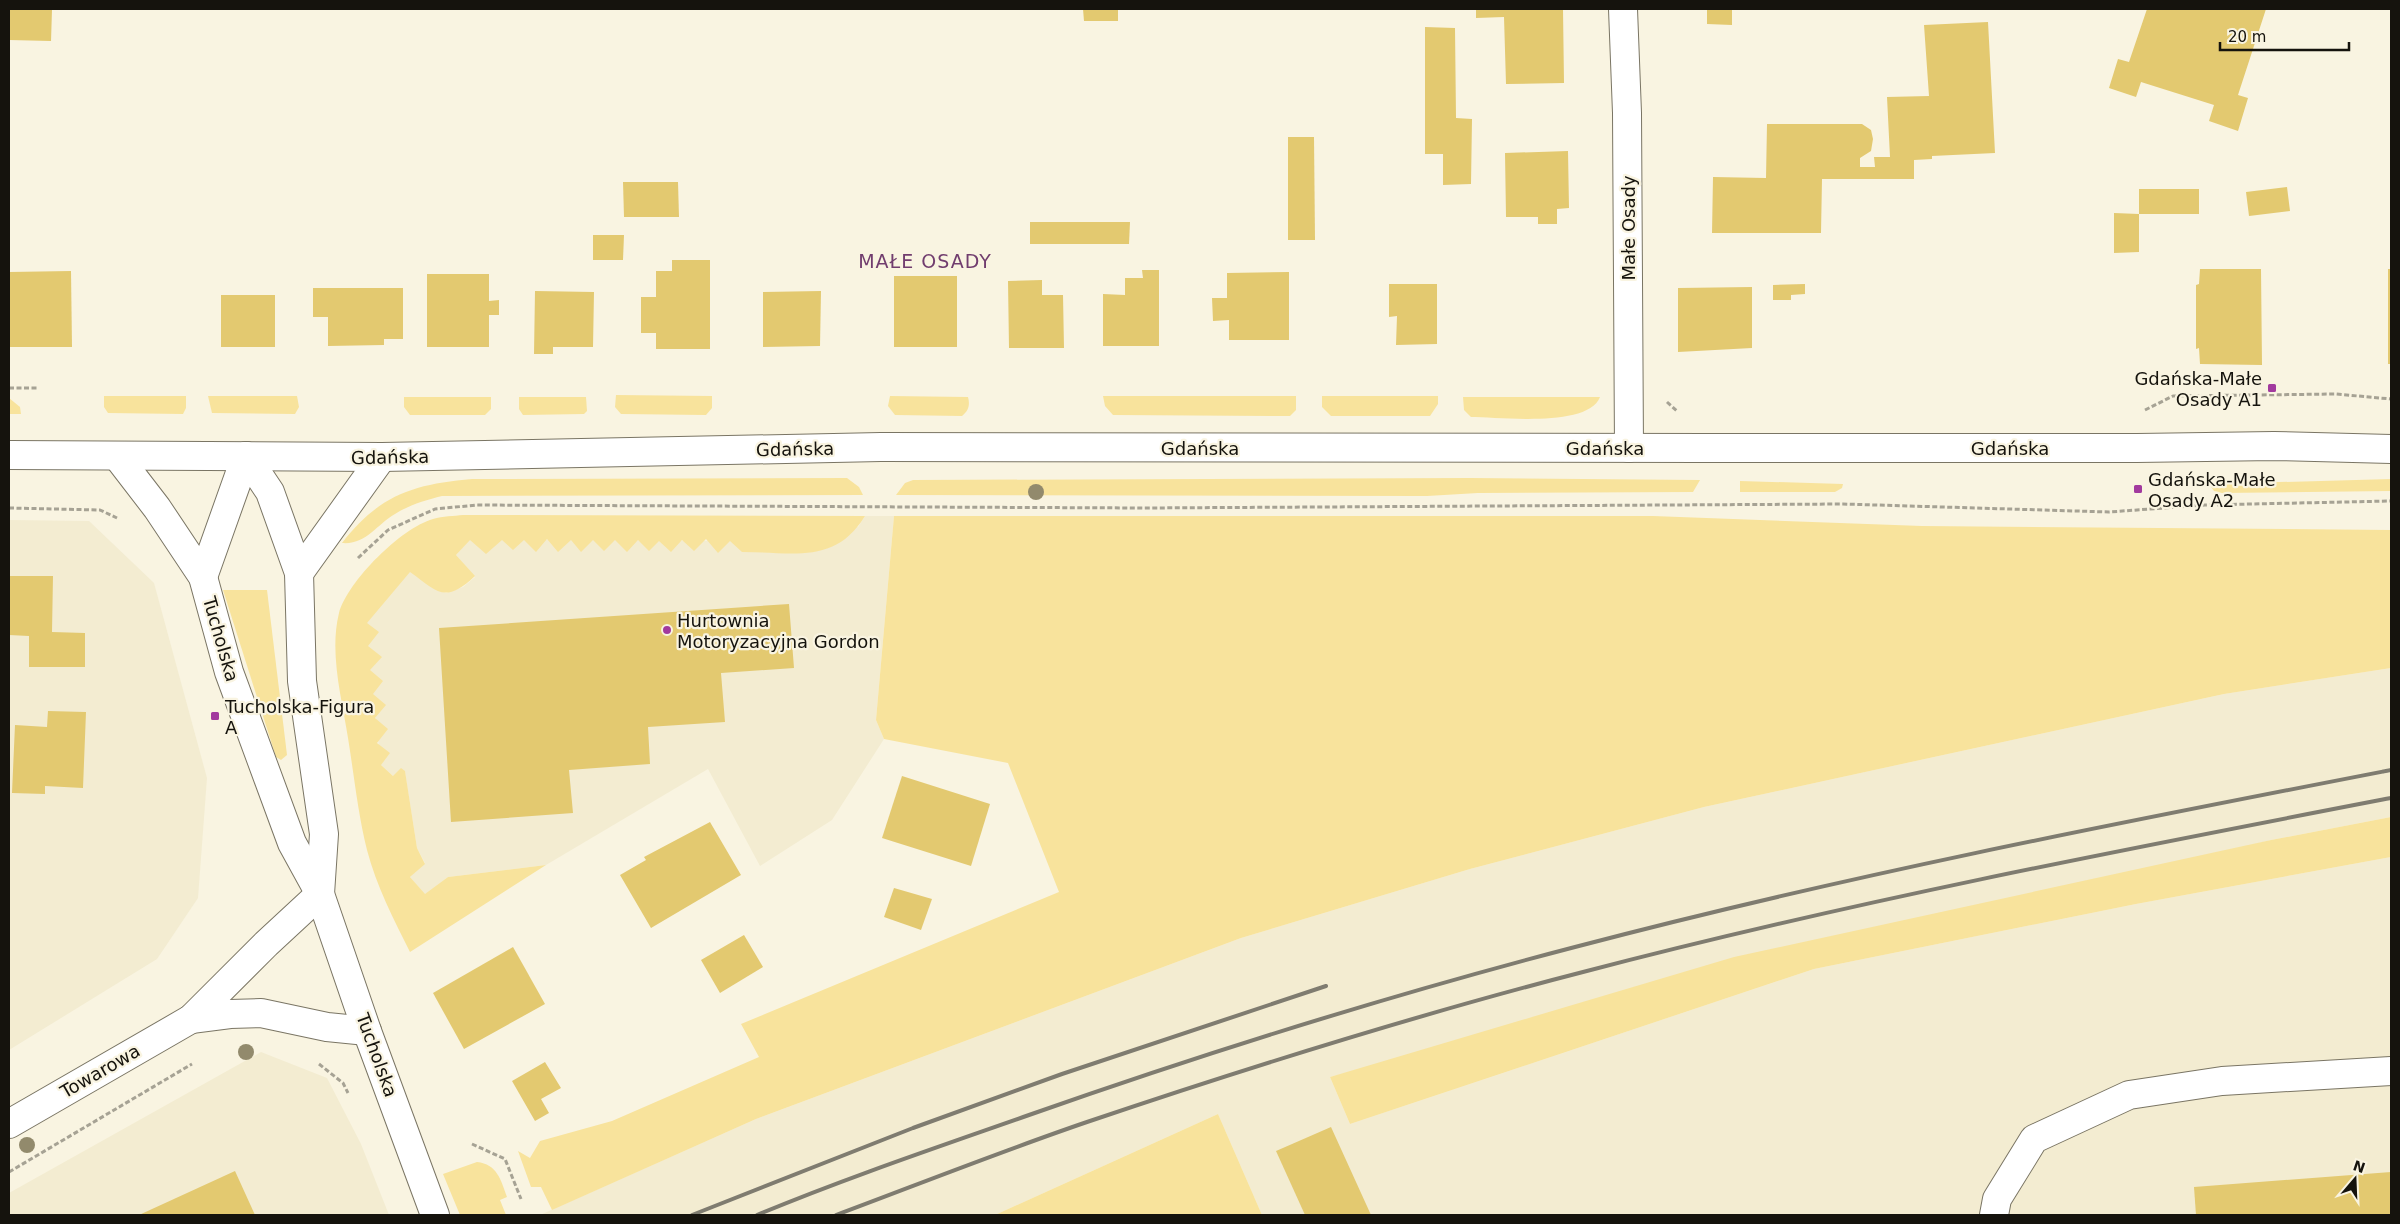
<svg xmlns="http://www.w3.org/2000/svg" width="2400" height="1224" viewBox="0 0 2400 1224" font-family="'DejaVu Sans',sans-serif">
  <rect width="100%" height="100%" fill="#f9f4e1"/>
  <g fill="#f3ecd1">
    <polygon points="865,516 894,516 876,720 884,739 832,820 760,866 708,769 546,865 448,877 425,895 410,877 425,863 417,848 405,772 393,776 381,765 367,646 366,623 410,571 446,593 463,587 475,577 456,555 470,539 730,541 858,527"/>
    <polygon points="9,520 89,521 154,583 207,778 198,898 157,959 9,1050"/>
    <polygon points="2391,668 2391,817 2271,840 1330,1077 1350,1124 1814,969 2136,904 2391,857 2391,1215 1262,1215 1218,1114 995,1215 540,1215 756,1119 1241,938 1470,869 1704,807 2224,694"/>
    <polygon points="261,1052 327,1078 361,1144 389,1215 9,1215 9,1193"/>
  </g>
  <g fill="#f8e39c">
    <polygon points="616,395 712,396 712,408 706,415 621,414 615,407"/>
    <polygon points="104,396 186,396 186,408 183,414 108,413 104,407"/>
    <polygon points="208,396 297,396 299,407 295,414 212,413"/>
    <path d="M890,396l78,1c2,8 1,13 -6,19l-67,-1 -7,-9z"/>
    <polygon points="1103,396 1296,396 1296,410 1290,416 1113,415 1105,406"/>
    <polygon points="1322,396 1438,396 1438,404 1430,416 1331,416 1322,407"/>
    <polygon points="404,397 491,397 491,409 485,415 410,415 404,407"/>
    <polygon points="519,397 586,397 587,411 584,414 523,415 519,409"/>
    <path d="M1463,397h137c-12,31 -100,20 -129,20l-7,-7z"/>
    <polygon points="9,398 20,407 21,414 9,414"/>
    <path d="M847,478l12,9 4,8 -421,1c-16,4 -33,9 -47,18 -19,11 -29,31 -53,29 37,-48 72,-59 130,-64z"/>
    <polygon points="1470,478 1700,480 1693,492 1478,493 1427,496 896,495 905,483 913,480"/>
    <polygon points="2391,479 2391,491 2222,493 2214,491 2209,484"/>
    <polygon points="1740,481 1843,484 1842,488 1835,492 1740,492"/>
    <path d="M463,515l402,1c-30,49 -72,36 -123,36l-12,-11 -12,12 -12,-14 -12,12 -12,-11 -11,12 -12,-11 -10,10 -11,-11 -11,12 -12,-12 -11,11 -11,-11 -12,12 -10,-12 -13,12 -11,-13 -11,13 -12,-12 -11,10 -11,-10 -16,14 -16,-14 -14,15 19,21c-31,29 -38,15 -65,-4l-43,51 12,9 -11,14 14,11 -12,13 13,11 -10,13 13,11 -11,13 13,11 -11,14 13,10 -9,12 12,11 8,-8 4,3 12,77 8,16 -15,13 15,17 23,-17 98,-12 -136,87c-16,-32 -34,-67 -43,-102 -9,-36 -13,-75 -19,-112 -6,-39 -19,-85 -9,-125 9,-32 62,-85 94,-94 10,-3 21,-3 30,-4z"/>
    <polygon points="894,516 1653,516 1922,526 2391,530 2391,668 2224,694 1704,807 1470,869 1241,938 756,1119 552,1210 541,1187 531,1187 518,1151 530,1158 540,1141 612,1121 759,1057 741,1024 1059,892 1008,763 884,739 876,720"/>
    <polygon points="223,590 267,590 287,755 281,760 276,757"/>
    <polygon points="2391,817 2391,857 2136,904 1814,969 1350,1124 1330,1077 1734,957 2271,840"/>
    <polygon points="1218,1114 1262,1215 995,1215"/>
    <path d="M477,1162c20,2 24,18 30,35l-7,3 6,15h-46l-17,-41z"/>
  </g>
  <g fill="#e3c970">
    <polygon points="9,9 52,9 51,41 9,40"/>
    <polygon points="1083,9 1118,9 1118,21 1084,21"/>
    <polygon points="1476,9 1563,9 1564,83 1506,84 1504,17 1476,18"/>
    <polygon points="1707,9 1732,9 1732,25 1707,24"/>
    <polygon points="2147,9 2266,9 2238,95 2248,98 2238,131 2209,121 2214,105 2141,82 2136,97 2109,88 2118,59 2129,62"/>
    <polygon points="1988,22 1995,153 1932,156 1932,159 1914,160 1914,179 1822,179 1821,233 1712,233 1713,177 1766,178 1767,124 1862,124 1871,130 1873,139 1871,151 1860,158 1860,167 1875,167 1874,157 1890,157 1887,97 1929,96 1924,25"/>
    <polygon points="1425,27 1455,28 1456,118 1472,119 1471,184 1443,185 1443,154 1425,154"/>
    <polygon points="1288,137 1314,137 1315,240 1288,240"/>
    <polygon points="1568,151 1569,208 1557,209 1557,224 1538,224 1538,217 1506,217 1505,153"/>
    <polygon points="623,182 678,182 679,217 624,217"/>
    <polygon points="2287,187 2290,211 2249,216 2246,192"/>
    <polygon points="2139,189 2199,189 2199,214 2139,214 2139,252 2114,253 2114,213 2139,214"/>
    <polygon points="1030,222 1130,222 1129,244 1030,244"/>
    <polygon points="593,235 624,235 623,260 593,260"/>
    <polygon points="672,260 710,260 710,349 656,349 656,333 641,333 641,297 656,297 656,271 672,271"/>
    <polygon points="2200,269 2261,269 2262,365 2200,364 2199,348 2196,349 2196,285 2199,284"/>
    <rect x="2388" y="269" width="3" height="95"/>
    <polygon points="1142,270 1159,270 1159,346 1103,346 1103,294 1125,295 1125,278 1143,278"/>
    <polygon points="71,271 72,347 9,347 9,272"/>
    <polygon points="1289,272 1289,340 1229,340 1229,320 1213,321 1212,298 1227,298 1227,273"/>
    <polygon points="427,274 489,274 489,301 499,300 499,315 489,315 489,347 427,347"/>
    <rect x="894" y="276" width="63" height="71"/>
    <polygon points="1042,280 1042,295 1063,295 1064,348 1009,348 1008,281"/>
    <polygon points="1389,284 1437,284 1437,344 1396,345 1397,316 1389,317"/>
    <polygon points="1805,284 1805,294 1791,295 1791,300 1773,300 1773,285"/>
    <polygon points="1752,287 1752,348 1678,352 1678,288"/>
    <polygon points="313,288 403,288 403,339 384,339 384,345 328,346 328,317 313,317"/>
    <polygon points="535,291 594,292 593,347 553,347 553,354 534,354"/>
    <polygon points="821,291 820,346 763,347 763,292"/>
    <rect x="221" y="295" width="54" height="52"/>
    <polygon points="9,576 53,576 52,632 85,633 85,667 29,667 29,636 9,635"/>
    <polygon points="789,604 794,668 721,673 725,722 648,727 650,764 569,770 573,813 451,822 439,628"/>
    <polygon points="48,711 86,712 83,788 45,786 45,794 12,793 15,725 47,727"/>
    <polygon points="902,776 990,804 971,866 882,838"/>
    <polygon points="710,822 741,875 651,928 620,875 646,860 644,857"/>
    <polygon points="894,888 932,899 921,930 884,917"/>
    <polygon points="744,935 763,967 720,993 701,960"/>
    <polygon points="513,947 545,1004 464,1049 433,993"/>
    <polygon points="545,1062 561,1088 541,1099 549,1113 535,1121 512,1081"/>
    <polygon points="1331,1127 1371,1215 1305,1215 1276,1151"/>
    <polygon points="235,1171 255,1215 139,1215"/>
    <polygon points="2391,1172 2391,1215 2196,1215 2194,1187"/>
  </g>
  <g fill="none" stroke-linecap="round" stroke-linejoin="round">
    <g stroke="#7a7564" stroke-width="30">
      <g id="minor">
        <polyline points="1623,9 1627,113 1629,448"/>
        <polyline points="191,1019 230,1014 261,1013 327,1027 367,1031"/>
        <polyline points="9,1124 191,1019 266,944 320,894"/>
        <polyline points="1994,1215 1997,1199 2034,1139 2129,1095 2222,1081 2391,1071"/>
      </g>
    </g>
    <g stroke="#7a7564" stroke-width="30">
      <g id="major">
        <polyline points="9,455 382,457 881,447 1711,448 2137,448 2274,446 2391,449"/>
        <polyline points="117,456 157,508 203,577 229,672 292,843 320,894 367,1031 435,1215"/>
        <polyline points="246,456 270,492 299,573 302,681 324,834 320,894"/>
        <polyline points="299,573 382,457"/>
        <polyline points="203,577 246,456"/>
      </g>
    </g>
    <g stroke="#a6a294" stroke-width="3" stroke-dasharray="5 2.5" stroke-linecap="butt">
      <polyline points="9,388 37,388"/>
      <polyline points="1667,402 1677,411"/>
      <polyline points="2145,410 2173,396 2336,394 2391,399"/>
      <polyline points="9,508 100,510 117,518"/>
      <polyline points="358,558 388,530 435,509 477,505 1144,508 1843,504 2109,512 2205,505 2391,501"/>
      <polyline points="319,1064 343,1083 348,1093"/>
      <polyline points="472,1144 505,1159 521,1199"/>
      <polyline points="9,1172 192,1064"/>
    </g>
    <use href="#minor" stroke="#fff" stroke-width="28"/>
    <use href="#major" stroke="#fff" stroke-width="28"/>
    <g stroke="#7f7c70" stroke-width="4">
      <polyline points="692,1215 913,1128 1062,1074 1326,986"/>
      <path d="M757,1215c89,-37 181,-68 272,-100 179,-63 362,-120 546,-168 269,-71 543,-124 816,-177"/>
      <path d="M836,1215c83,-31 166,-64 251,-93 163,-55 329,-107 496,-150 267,-70 538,-122 808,-174"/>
    </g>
  </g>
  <g fill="#928a6c">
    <circle cx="1036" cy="492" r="8"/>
    <circle cx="246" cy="1052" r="8"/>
    <circle cx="27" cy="1145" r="8"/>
  </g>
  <g fill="#a23a9e" stroke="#f9f4e1" stroke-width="2">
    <rect x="2267" y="383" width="10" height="10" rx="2.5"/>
    <rect x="2133" y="484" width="10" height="10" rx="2.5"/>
    <circle cx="667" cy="630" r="5"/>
    <rect x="210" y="711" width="10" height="10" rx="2.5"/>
  </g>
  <g text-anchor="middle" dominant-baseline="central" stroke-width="4.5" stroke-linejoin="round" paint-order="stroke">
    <g font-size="18" fill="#15130d" stroke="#f9f4e1">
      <text transform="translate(1628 228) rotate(-90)">Małe Osady</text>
      <text x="1200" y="448">Gdańska</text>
      <text x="1605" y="448">Gdańska</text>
      <text x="2010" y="448">Gdańska</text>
      <text transform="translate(795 449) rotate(-1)">Gdańska</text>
      <text transform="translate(390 457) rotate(-1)">Gdańska</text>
      <text transform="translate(221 639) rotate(74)">Tucholska</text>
      <text transform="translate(377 1055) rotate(70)">Tucholska</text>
      <text transform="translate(100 1071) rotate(-30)">Towarowa</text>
    </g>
    <g font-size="18" fill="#15130d" stroke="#f9f4e1" text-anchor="start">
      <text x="2262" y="378" text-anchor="end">Gdańska-Małe<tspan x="2262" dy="21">Osady A1</tspan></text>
      <text x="2148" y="479">Gdańska-Małe<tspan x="2148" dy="21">Osady A2</tspan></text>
      <text x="677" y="620">Hurtownia<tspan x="677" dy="21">Motoryzacyjna Gordon</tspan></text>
      <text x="225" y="706">Tucholska-Figura<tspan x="225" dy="21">A</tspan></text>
    </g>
    <g font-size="19" letter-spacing="1" fill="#713d6e" stroke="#f9f4e1">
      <text x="925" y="261">MAŁE OSADY</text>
    </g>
  </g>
  <rect width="2400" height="1224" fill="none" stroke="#15130d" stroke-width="20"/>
  <g transform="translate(2355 1179) rotate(19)" stroke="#f9f4e1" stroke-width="4" paint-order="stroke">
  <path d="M0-4L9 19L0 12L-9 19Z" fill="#15130d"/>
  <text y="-8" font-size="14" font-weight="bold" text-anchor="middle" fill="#15130d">N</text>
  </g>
  <path d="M2220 42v8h129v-8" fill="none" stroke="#15130d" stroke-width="2.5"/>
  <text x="2228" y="42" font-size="15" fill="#15130d" stroke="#f9f4e1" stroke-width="4" paint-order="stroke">20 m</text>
</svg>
